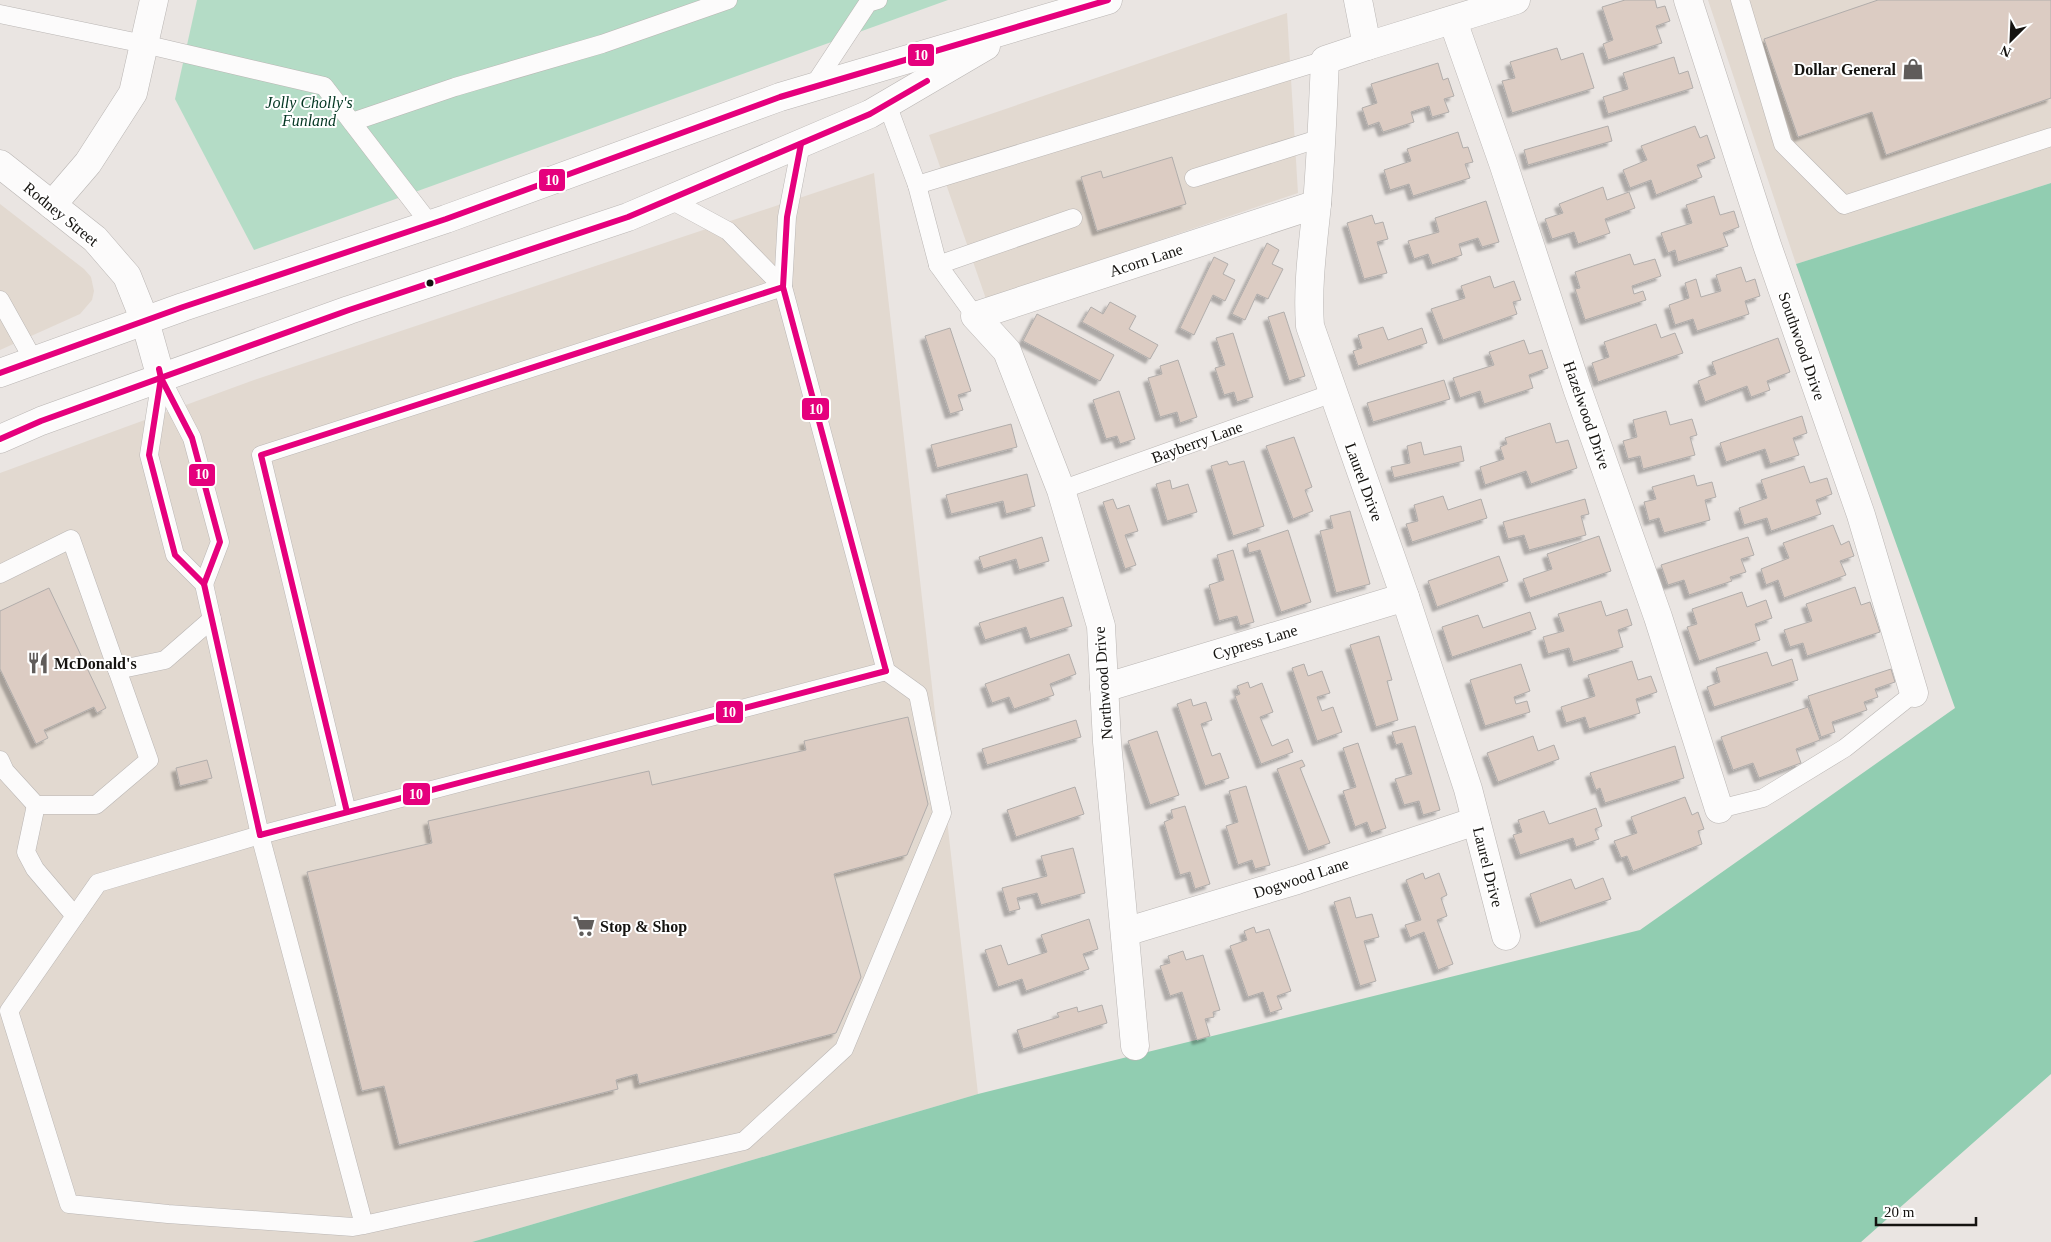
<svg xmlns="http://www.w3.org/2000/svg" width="2051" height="1242" viewBox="0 0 2051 1242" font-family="'Times New Roman',serif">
  <defs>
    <filter id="shadow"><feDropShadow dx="-4.5" dy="4.5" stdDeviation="1" flood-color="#0004"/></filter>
  </defs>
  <rect width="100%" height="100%" fill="#eae5e2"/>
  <g fill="#e2d9d0">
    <polygon points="1708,0 2051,0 2051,183 1796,264"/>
    <polygon points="1287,13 1298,193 986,299 929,135"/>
    <polygon points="874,173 978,1094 472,1242 0,1242 0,473 254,380"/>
    <polygon points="0,204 84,269 91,277 94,291 92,300 80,314 0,350"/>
  </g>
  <polygon fill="#b4dcc6" points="197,0 948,0 254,250 175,99"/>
  <polygon fill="#91cdb1" points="2051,183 2051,1074 1861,1242 472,1242 978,1094 1640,930 1955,708 1796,264"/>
  <g fill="#dcccc3" stroke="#b1adab" filter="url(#shadow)">
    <polygon points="1625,0 1655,0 1657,8 1665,6 1670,21 1656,26 1662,43 1608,60 1603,44 1613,40 1602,7"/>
    <polygon points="1878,0 2051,0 2051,98 1886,155 1872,112 1798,137 1764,39"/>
    <polygon points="1557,48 1561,60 1583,53 1594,88 1512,113 1502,81 1515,78 1510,62"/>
    <polygon points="1674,57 1679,74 1688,71 1693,88 1608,114 1603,97 1628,89 1623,73"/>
    <polygon points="1438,63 1443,80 1448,78 1454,96 1444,99 1449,112 1432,117 1429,106 1411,112 1414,122 1383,132 1379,122 1368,126 1362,108 1377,103 1371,84"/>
    <polygon points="1608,126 1612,141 1528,165 1524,150"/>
    <polygon points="1695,126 1700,138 1707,135 1715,158 1697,165 1702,177 1656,195 1651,180 1630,188 1623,170 1647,160 1641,146"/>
    <polygon points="1458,132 1463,148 1468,147 1473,162 1465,164 1470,178 1413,196 1409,184 1390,190 1384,170 1411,161 1407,149"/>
    <polygon points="1172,157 1186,204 1097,231 1081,177 1101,171 1103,178"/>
    <polygon points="1603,187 1607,200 1629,192 1635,208 1605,219 1610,233 1578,244 1574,232 1552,239 1545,219 1563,213 1559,204"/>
    <polygon points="1714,196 1720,215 1734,211 1739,227 1723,233 1728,246 1678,262 1675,250 1668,253 1661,233 1692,223 1686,205"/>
    <polygon points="1486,201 1499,242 1482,247 1478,238 1459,244 1462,255 1432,265 1428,254 1414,259 1408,241 1439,232 1435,218"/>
    <polygon points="1372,215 1375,224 1383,222 1388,239 1377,242 1387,273 1364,279 1347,223"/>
    <polygon points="1267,243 1279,250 1272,264 1283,269 1268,299 1257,294 1245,320 1232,314"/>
    <polygon points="1630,254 1634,265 1655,259 1661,276 1632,286 1634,294 1643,291 1646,300 1585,320 1575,289 1580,288 1575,272"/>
    <polygon points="1214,257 1228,264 1223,274 1235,280 1225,301 1213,295 1194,335 1180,328"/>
    <polygon points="1741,267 1746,282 1755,279 1760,296 1745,301 1749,314 1697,331 1693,319 1675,325 1669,305 1689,298 1685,283 1696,279 1701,297 1721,291 1716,275"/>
    <polygon points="1490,276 1494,288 1514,281 1521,300 1513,302 1517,314 1443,340 1431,309 1465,298 1461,286"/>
    <polygon points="1110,302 1136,316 1129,329 1158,345 1150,359 1082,322 1091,307 1103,314"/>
    <polygon points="1284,312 1305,376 1289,381 1268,317"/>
    <polygon points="1037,314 1114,355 1100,381 1023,341"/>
    <polygon points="1656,324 1661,338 1675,333 1683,353 1598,382 1592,363 1609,357 1604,342"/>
    <polygon points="1383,327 1388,340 1422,328 1427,343 1358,366 1353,351 1362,348 1358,335"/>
    <polygon points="950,328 971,391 958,395 963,410 950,414 925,336"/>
    <polygon points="1233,333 1253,397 1237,402 1234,392 1224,395 1215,368 1225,365 1216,338"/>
    <polygon points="1778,338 1790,372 1767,381 1770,390 1751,397 1747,386 1705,402 1698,381 1716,374 1712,362"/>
    <polygon points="1524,340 1529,354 1542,350 1548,368 1529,375 1533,388 1484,404 1480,391 1460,398 1453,378 1494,365 1489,352"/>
    <polygon points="1178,360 1197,417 1180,423 1177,412 1160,417 1148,378 1162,374 1160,366"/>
    <polygon points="1444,380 1450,399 1373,422 1367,403"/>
    <polygon points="1119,391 1135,439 1120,444 1117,436 1106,439 1093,400"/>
    <polygon points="1666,411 1670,425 1692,419 1697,435 1690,437 1695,455 1643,469 1640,456 1628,459 1623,441 1637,437 1633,420"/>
    <polygon points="1802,416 1807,433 1793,438 1799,455 1770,464 1765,449 1726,462 1720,443"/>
    <polygon points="1550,423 1556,443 1568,440 1577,468 1531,484 1526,471 1485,485 1480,467 1504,459 1500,447 1507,444 1505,438"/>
    <polygon points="1011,424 1017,447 937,468 931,445"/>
    <polygon points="1294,437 1312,487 1305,490 1313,511 1293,519 1266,446"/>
    <polygon points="1421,442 1424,455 1461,446 1464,461 1394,478 1391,467 1410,463 1407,446"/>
    <polygon points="1227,461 1229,465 1244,461 1264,526 1233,536 1211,466"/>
    <polygon points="1804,466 1810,483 1827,478 1832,494 1816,500 1821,514 1771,531 1767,518 1744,525 1739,508 1767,498 1761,480"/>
    <polygon points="1027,474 1035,506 1006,514 1003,501 951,514 946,495"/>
    <polygon points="1694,475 1697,486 1712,482 1716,497 1705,500 1710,520 1664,533 1659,518 1649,521 1644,502 1656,499 1652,487"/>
    <polygon points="1170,480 1172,489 1188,484 1197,512 1167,521 1156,484"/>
    <polygon points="1443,496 1448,510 1481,499 1487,518 1412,542 1406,524 1418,521 1414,505"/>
    <polygon points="1113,499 1117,509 1129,505 1138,531 1125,535 1136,565 1125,569 1103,502"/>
    <polygon points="1585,499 1589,514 1581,516 1586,535 1529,550 1524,535 1508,539 1503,522"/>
    <polygon points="1350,511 1370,584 1336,593 1320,531 1333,528 1330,516"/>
    <polygon points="1833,525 1841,545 1849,541 1854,556 1840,561 1846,575 1784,598 1778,580 1766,585 1761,569 1789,558 1783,543"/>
    <polygon points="1288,530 1311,602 1281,612 1260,550 1249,553 1247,544"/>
    <polygon points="1599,536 1611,571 1530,598 1523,579 1552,569 1547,554"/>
    <polygon points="1042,537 1049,561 1019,570 1016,559 983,569 979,557"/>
    <polygon points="1748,537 1754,555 1741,559 1746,572 1730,577 1732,581 1689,595 1684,580 1668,585 1661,565"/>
    <polygon points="1233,550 1254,622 1240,626 1237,616 1219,621 1209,585 1224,580 1217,555"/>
    <polygon points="1499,556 1508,581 1437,607 1428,581"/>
    <polygon points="1855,587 1861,605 1870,602 1880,632 1807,656 1803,643 1790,647 1784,630 1812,621 1806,604"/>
    <polygon points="49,588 106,708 97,713 94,707 44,730 48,738 36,744 0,669 0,611"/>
    <polygon points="1742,592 1747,607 1766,600 1772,618 1755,624 1760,640 1699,661 1687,627 1697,624 1692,609"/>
    <polygon points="1063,597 1072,626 1030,639 1026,627 985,640 979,623"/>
    <polygon points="1601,601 1606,616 1627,609 1632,625 1618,630 1623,647 1573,662 1569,648 1548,654 1543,637 1564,631 1558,614"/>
    <polygon points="1530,612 1536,629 1452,657 1442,627 1478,615 1483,628"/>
    <polygon points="1379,636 1392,680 1387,681 1398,720 1376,727 1350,645"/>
    <polygon points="1767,652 1772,666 1792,659 1798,680 1714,707 1707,687 1720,682 1716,668"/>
    <polygon points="1069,654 1076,674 1050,684 1054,695 1014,709 1009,697 992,703 985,684"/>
    <polygon points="1632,661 1638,680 1651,676 1657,692 1636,699 1640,713 1589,729 1585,717 1566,723 1561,707 1595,696 1588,675"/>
    <polygon points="1304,664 1308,676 1322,671 1330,693 1317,697 1322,711 1333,707 1342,732 1317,741 1292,668"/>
    <polygon points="1521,664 1530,691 1514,697 1516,704 1527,701 1530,712 1485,726 1470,680"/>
    <polygon points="1891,669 1895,682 1875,689 1878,697 1864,702 1867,710 1832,722 1835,732 1821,737 1808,696"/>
    <polygon points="1248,682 1250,688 1262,683 1273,712 1260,717 1272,746 1288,739 1293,752 1261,764 1235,696 1240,694 1237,686"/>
    <polygon points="1191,699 1193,706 1206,702 1212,720 1201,724 1212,756 1220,753 1229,778 1205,786 1177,704"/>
    <polygon points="1808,707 1820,740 1796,749 1801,763 1759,778 1753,763 1733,770 1721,737"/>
    <polygon points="908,717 928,804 907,855 834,874 861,977 836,1033 639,1084 637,1074 616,1080 618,1089 399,1145 384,1086 362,1091 307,872 432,843 428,821 649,771 652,785 806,750 804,741"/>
    <polygon points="1076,720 1081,737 987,765 982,749"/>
    <polygon points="1415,726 1440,810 1423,815 1419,801 1404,805 1395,779 1412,774 1402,743 1396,745 1392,732"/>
    <polygon points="1157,731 1179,795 1150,805 1128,741"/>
    <polygon points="1533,736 1538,751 1554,745 1559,759 1498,782 1487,753"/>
    <polygon points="1358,743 1386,828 1371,833 1367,822 1355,827 1343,791 1356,787 1343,748"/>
    <polygon points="1675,746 1684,778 1605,803 1600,788 1596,790 1590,773"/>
    <polygon points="207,760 212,778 180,786 176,768"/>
    <polygon points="1302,760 1305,766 1300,768 1330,843 1308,851 1277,769"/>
    <polygon points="1246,786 1270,865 1255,869 1252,860 1238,865 1226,826 1238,822 1229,791"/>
    <polygon points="1075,787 1084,814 1016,837 1007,810"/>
    <polygon points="1685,797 1692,815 1698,812 1704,829 1698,831 1702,844 1633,871 1627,856 1621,858 1614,841 1637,833 1631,817"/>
    <polygon points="1185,806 1210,884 1195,889 1190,872 1180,875 1164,822 1173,818 1171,810"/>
    <polygon points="1596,808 1602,826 1595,829 1599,839 1576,847 1573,838 1520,855 1513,835 1522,832 1518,820 1544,811 1549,824"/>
    <polygon points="1073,848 1085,893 1041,905 1037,893 1017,898 1020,909 1009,912 1002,888 1047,876 1041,856"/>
    <polygon points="1423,873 1425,879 1439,873 1447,895 1441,898 1447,916 1437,920 1453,964 1438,970 1424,932 1410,938 1405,925 1421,920 1406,880"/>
    <polygon points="1603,878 1611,899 1540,923 1530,894 1571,879 1575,889"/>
    <polygon points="1350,897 1356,918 1372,914 1379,937 1364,941 1376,981 1360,986 1334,902"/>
    <polygon points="1089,919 1098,949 1083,954 1089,969 1026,991 1022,979 998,987 985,950 1001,945 1008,965 1047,952 1041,935"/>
    <polygon points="1254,927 1256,933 1269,929 1291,991 1277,996 1282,1009 1270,1013 1263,992 1248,997 1230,946 1247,940 1244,931"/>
    <polygon points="1183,951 1186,960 1203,955 1220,1010 1213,1012 1214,1017 1205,1019 1210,1036 1197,1040 1182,992 1170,996 1160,966 1170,963 1168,956"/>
    <polygon points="1102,1005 1107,1023 1023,1049 1017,1030 1059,1017 1057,1013 1077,1007 1078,1012"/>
  </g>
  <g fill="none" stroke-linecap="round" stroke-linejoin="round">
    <g stroke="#bab6b4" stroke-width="19">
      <g id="service">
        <polyline points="1740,0 1783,144 1844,205 2051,137"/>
        <polyline points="0,14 144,44 324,86 430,224"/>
        <polyline points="812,88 868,3 878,0"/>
        <polyline points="887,104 917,185 938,265 975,316"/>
        <polyline points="352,122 455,87 602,44 728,0"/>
        <polyline points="1194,178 1321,138"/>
        <polyline points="917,185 1325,60"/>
        <polyline points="669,199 728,231 783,287"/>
        <polyline points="938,265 1073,218"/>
        <polyline points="0,300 34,361"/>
        <polyline points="161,378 149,455 175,555 204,584 260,835 886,671"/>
        <polyline points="161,378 192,438 220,542 204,584"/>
        <polyline points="1061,490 1333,393"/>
        <polyline points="0,574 71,539 149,760 96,805 36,805 5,771 0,760"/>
        <polyline points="117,670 165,660 212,619"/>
        <polyline points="36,805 26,852 35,869 75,916"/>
        <polyline points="1719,809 1763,798 1845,748 1914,693"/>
        <polyline points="347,812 261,455 783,287"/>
        <polyline points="364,1225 260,835 98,883 9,1011 69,1204 168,1214 353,1227 364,1225 744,1141 844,1049 942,813 918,694 886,671 783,287 787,217 801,144"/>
      </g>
    </g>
    <g stroke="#bab6b4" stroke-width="29">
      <g id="minor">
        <polyline points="1358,0 1367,46 1516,0"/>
        <polyline points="1688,0 1767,245 1861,515 1914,693"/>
        <polyline points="1453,21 1503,163 1577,388 1658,617 1719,809"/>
        <path d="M1367,46l-42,14c-2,48 -4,96 -8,144 -4,41 -10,81 -7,122l95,271 63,192 38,147"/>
        <polyline points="0,164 95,239 127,276 145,321 161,378"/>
        <polyline points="52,205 88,163 133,93 154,0"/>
        <polyline points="1104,688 1405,597"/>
        <polyline points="1125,932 1297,880 1476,821"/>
        <polyline points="1135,1046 1107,742 1101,626 1061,490 1007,351 975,316 1317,204"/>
      </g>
    </g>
    <g stroke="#bab6b4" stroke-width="29">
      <g id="primary">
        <polyline points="0,373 183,307 446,219 780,97 1108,0"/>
        <polyline points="0,439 41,421 349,310 628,217 870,114 986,46"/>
      </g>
    </g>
    <use href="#service" stroke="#fcfbfb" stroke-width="18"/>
    <use href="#minor" stroke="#fcfbfb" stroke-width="28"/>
    <use href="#primary" stroke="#fcfbfb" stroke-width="28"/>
    <g stroke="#fff" stroke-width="10">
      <g id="bus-1">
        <polyline points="801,144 787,217 783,287 886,671"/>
        <polyline points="159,369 161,378 192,438 220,542 204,584"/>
        <polyline points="0,373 183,307 446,219 780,97 1108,0"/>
        <polyline points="161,378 149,455 175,555 204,584 260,835"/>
        <polyline points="0,439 41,421 349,310 628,217 870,114 927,81"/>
        <polyline points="347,812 261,455 783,287"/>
        <polyline points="260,835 886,671"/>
      </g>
    </g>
    <use href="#bus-1" stroke="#e5007d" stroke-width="6"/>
  </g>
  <defs>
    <g id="shop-bare" transform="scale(1.725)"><path d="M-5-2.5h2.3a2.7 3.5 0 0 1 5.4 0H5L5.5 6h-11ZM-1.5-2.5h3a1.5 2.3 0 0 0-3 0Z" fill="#605c5a" stroke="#fff" stroke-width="2.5" paint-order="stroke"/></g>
    <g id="restaurant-bare" transform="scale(1.725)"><path d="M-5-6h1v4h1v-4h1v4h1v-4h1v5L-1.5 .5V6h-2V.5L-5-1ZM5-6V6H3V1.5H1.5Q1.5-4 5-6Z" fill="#605c5a" stroke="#fff" stroke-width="2.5" paint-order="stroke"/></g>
    <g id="supermarket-bare" transform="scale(1.725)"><path d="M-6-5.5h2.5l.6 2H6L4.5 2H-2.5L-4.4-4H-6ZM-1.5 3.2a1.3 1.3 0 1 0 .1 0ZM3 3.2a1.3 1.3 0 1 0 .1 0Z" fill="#605c5a" stroke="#fff" stroke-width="2.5" paint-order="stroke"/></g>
  </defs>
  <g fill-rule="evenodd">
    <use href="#shop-bare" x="1913" y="69"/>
    <use href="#restaurant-bare" x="38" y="663"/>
    <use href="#supermarket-bare" x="584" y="926"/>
  </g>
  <circle fill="#151310" stroke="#fff" stroke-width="2" cx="430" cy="283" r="4.5"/>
  <g text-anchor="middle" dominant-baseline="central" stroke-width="4" stroke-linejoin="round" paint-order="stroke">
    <g font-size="16" font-weight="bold" fill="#151310" stroke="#fff" text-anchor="start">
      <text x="1896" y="69" text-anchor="end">Dollar General</text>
      <text x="54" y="663">McDonald's</text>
      <text x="600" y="926">Stop &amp; Shop</text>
    </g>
    <g font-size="16" font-style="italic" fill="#023521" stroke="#fff">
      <text x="309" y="102">Jolly Cholly's<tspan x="309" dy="18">Funland</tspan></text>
    </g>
    <g font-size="16" fill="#151310" stroke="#fff">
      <text transform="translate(61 214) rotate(39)">Rodney Street</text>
      <text transform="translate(1146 260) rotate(-18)">Acorn Lane</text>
      <text transform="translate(1802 346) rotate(71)">Southwood Drive</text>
      <text transform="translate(1587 415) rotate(71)">Hazelwood Drive</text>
      <text transform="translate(1197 442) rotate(-20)">Bayberry Lane</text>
      <text transform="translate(1364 482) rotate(70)">Laurel Drive</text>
      <text transform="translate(1255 642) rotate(-17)">Cypress Lane</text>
      <text transform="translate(1103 683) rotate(-94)">Northwood Drive</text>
      <text transform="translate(1488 867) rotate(76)">Laurel Drive</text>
      <text transform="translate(1301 878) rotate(-18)">Dogwood Lane</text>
    </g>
  </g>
  <g stroke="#fff" stroke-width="2">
    <rect x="907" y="43" width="28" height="24" rx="5" fill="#e5007d"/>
    <rect x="538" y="168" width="28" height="24" rx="5" fill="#e5007d"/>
    <rect x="801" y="397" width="29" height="24" rx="5" fill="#e5007d"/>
    <rect x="188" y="463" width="28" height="24" rx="5" fill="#e5007d"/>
    <rect x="715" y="700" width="29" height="24" rx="5" fill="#e5007d"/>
    <rect x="402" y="782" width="29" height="24" rx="5" fill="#e5007d"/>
  </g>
  <g font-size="14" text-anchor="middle" font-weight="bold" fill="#fff">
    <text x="921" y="60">10</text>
    <text x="552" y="185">10</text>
    <text x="816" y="414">10</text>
    <text x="202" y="479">10</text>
    <text x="729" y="717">10</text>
    <text x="416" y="799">10</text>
  </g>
  <g transform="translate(2011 40) rotate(204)" stroke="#ffffff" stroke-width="4" paint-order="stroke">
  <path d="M0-4L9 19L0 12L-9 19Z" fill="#151310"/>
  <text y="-8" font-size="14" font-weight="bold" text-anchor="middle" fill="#151310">N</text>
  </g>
  <path d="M1876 1217v8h100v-8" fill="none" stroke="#151310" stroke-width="2.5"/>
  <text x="1884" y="1217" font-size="15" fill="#151310" stroke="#ffffff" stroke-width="4" paint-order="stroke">20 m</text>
</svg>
